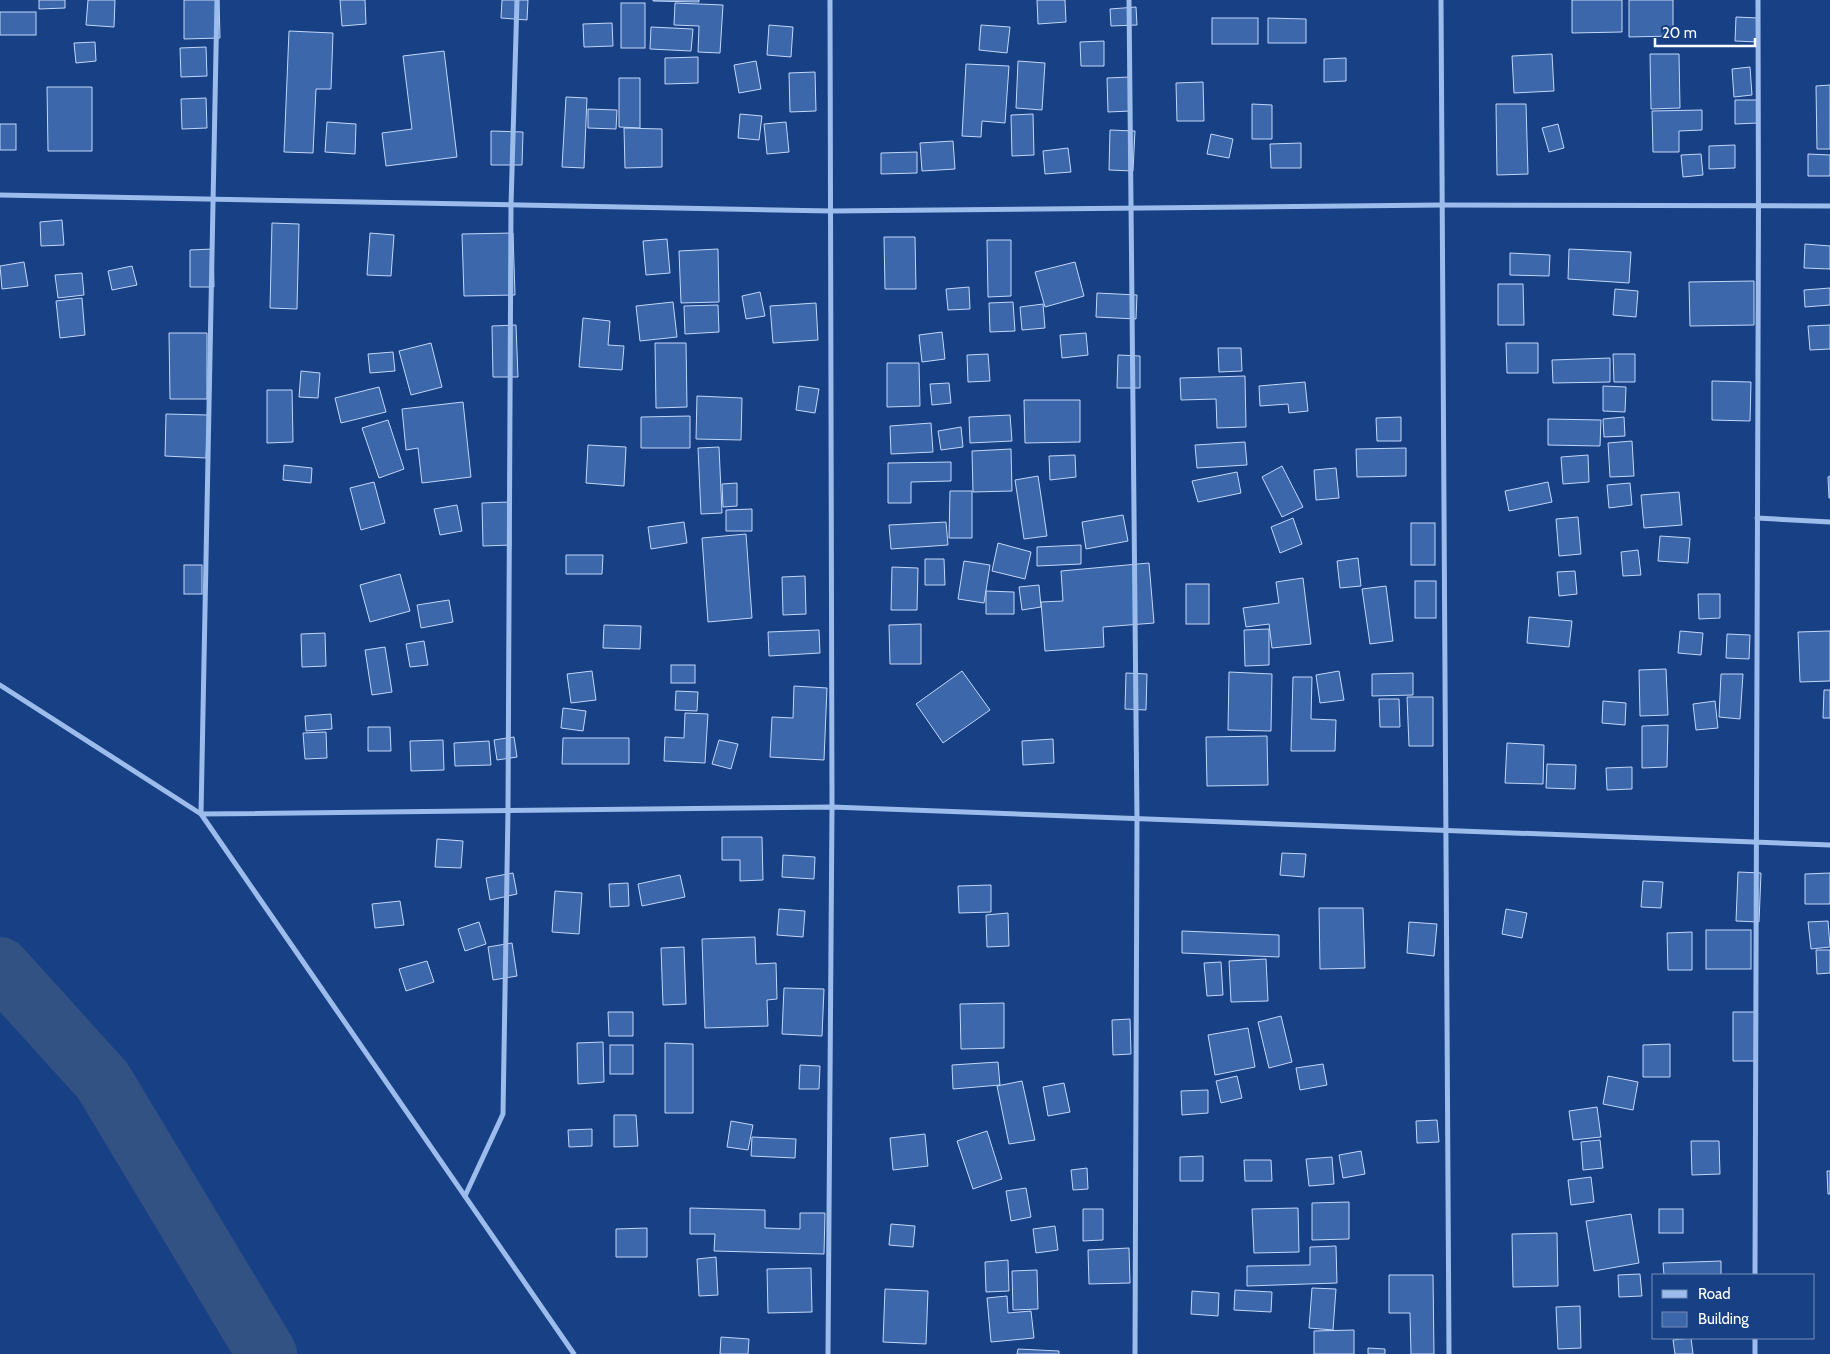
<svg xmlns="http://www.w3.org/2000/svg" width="1830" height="1354" viewBox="0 0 1830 1354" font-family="Cabin,sans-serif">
  <rect width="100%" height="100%" fill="#184084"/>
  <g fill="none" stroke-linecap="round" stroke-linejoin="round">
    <polyline stroke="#335284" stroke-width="60" points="0,967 103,1081 267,1354"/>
  </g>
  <g fill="#3c67ab" stroke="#c1d7f9">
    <polygon points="39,0 65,0 65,8 39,9"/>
    <polygon points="88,0 115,0 114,27 86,25"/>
    <polygon points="184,0 219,0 220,38 184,39"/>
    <polygon points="340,0 365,0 366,24 342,26"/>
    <polygon points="502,0 528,0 527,20 501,18"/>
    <polygon points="653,0 699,0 699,2 653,1"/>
    <polygon points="1037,0 1065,0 1066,22 1038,24"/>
    <polygon points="1572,0 1622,0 1622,32 1572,33"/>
    <polygon points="1629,0 1673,0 1673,36 1629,37"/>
    <rect x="621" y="3" width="24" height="45"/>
    <polygon points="675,3 723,5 720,53 698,52 699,26 674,25"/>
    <polygon points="1136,7 1137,25 1111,26 1110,9"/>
    <rect x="0" y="12" width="36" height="23"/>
    <polygon points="1736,17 1759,18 1758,42 1735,41"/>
    <rect x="1212" y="18" width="46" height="26"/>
    <polygon points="1268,18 1306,19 1306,43 1268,43"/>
    <polygon points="612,23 613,46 584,47 583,24"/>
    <polygon points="769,25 793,27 791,57 767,55"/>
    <polygon points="981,25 1010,27 1007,53 979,50"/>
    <polygon points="651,27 693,29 691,51 650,49"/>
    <polygon points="289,31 333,33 331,89 316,89 313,153 284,152"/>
    <polygon points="1104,41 1104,66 1081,66 1080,42"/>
    <polygon points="95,42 96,61 76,63 74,43"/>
    <polygon points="206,47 207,76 181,77 180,48"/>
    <polygon points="444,51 457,157 386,166 382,133 412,129 403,56"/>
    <polygon points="1552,54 1554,91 1514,93 1512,56"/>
    <polygon points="1650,54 1679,54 1680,108 1651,109"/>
    <polygon points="698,57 698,83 665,84 665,58"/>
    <polygon points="1346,58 1346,81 1324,82 1324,59"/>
    <polygon points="756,61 761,89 739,93 734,65"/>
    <polygon points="1018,61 1045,63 1042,110 1016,108"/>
    <polygon points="966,64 1009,66 1005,123 982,121 981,137 962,136"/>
    <polygon points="1750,67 1752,95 1734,97 1732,69"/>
    <polygon points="815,72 816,111 790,112 789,73"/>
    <polygon points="1130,77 1131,111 1108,112 1107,78"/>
    <polygon points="619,78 640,78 640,128 619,127"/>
    <polygon points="1203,82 1204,121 1177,121 1176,83"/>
    <polygon points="1830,85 1830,149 1817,149 1816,86"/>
    <polygon points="47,87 92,87 92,151 48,151"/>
    <polygon points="566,97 587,98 584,168 562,167"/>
    <polygon points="206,98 207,128 182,129 181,99"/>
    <polygon points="1735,100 1758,100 1758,123 1735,124"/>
    <polygon points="1252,104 1272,105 1272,139 1252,139"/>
    <polygon points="1496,104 1526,104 1528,174 1497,175"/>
    <polygon points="588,109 617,110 616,129 588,128"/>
    <polygon points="1702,110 1702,130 1679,131 1679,152 1653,152 1652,111"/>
    <polygon points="740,114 762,116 759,140 738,138"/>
    <polygon points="1033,114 1034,155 1012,156 1011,115"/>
    <polygon points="327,122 356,124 355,154 325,152"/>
    <polygon points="786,122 789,152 767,154 764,124"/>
    <rect x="0" y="124" width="16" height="26"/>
    <polygon points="1558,124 1564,148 1549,152 1542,128"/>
    <polygon points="624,128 662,129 662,167 625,168"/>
    <polygon points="1110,130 1135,131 1133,171 1109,170"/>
    <polygon points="491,131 523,132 522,165 491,165"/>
    <polygon points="1211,134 1233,139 1229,158 1207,154"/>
    <polygon points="953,141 955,169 922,171 920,143"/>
    <polygon points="1301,143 1301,168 1271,168 1270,144"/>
    <polygon points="1735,145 1735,168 1709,169 1709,146"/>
    <polygon points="1068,148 1071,172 1045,174 1043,151"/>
    <polygon points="917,152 917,173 881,174 881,153"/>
    <polygon points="1701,154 1703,175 1683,177 1681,155"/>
    <polygon points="1808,154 1830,155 1830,176 1808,176"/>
    <polygon points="62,220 64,245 41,246 40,222"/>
    <polygon points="272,223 299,224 297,309 270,308"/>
    <polygon points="370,233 394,235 391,276 367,275"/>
    <polygon points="513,233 515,295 464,296 462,234"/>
    <polygon points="884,237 915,237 916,289 885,289"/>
    <polygon points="667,239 670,273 646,275 643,241"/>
    <polygon points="987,240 1011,240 1011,296 988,297"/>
    <polygon points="1805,244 1830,246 1830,269 1804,268"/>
    <polygon points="213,249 214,287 190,287 190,250"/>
    <polygon points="718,249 719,302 681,303 679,251"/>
    <polygon points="1569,249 1631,252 1629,283 1568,279"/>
    <polygon points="1510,253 1550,255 1549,276 1510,275"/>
    <polygon points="24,262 28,286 2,289 0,266"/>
    <polygon points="1075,262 1084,296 1045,307 1035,272"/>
    <polygon points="132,266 137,285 112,290 108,271"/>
    <polygon points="82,273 84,295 58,298 55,275"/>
    <polygon points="1754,281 1754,325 1690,326 1689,282"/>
    <polygon points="1498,284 1523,284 1524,325 1498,325"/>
    <polygon points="969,287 970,309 948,310 946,289"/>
    <polygon points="1830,288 1830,305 1805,307 1804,290"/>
    <polygon points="1615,289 1638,291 1636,317 1613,315"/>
    <polygon points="760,292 765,316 746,319 742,296"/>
    <polygon points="1097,293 1137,295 1136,319 1096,317"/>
    <polygon points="82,298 85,335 60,338 56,301"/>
    <polygon points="673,302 677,337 640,341 636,306"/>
    <polygon points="1013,302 1015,331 990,332 989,303"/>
    <polygon points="816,303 818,340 773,343 770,306"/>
    <polygon points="1043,304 1045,328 1022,330 1020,307"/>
    <polygon points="718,305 719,332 685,334 684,306"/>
    <polygon points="583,318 610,321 608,345 624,346 622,370 579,367"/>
    <polygon points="516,325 518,377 493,377 492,326"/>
    <polygon points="1830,325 1830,349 1810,350 1808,326"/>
    <polygon points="942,332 945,359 922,362 919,335"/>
    <polygon points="169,333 207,333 207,399 170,399"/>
    <polygon points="1086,333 1088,355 1062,358 1060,335"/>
    <polygon points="431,343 442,387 411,395 399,351"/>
    <polygon points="655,343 686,343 687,407 656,408"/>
    <polygon points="1506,343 1538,343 1538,373 1507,373"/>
    <polygon points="1218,348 1241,348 1242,371 1219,372"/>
    <polygon points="393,352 395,371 370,373 368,354"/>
    <polygon points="988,354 990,381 968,382 967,355"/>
    <polygon points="1613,354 1635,354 1635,382 1614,382"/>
    <polygon points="1118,355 1140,356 1140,388 1117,388"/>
    <polygon points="1610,358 1610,382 1553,383 1552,360"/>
    <polygon points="887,363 919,363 920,406 887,407"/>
    <polygon points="301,371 320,373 318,398 299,397"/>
    <polygon points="1245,376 1246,427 1217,428 1216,399 1181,400 1180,378"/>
    <polygon points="1712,381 1751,382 1750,421 1712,420"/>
    <polygon points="1305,382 1308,411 1289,413 1288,404 1260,406 1259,386"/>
    <polygon points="949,383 951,403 932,405 930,384"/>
    <polygon points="799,386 819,389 815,413 796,410"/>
    <polygon points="1603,386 1626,387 1625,412 1603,411"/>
    <polygon points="379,387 386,412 341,423 335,398"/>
    <polygon points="267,390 292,390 293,442 267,443"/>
    <polygon points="697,396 742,398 741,440 696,439"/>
    <polygon points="1024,400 1080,400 1080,442 1025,443"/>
    <polygon points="463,402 471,477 422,483 418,448 406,450 402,409"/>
    <polygon points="166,414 208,415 206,458 165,456"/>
    <polygon points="1010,415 1012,441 970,443 969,417"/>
    <polygon points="690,416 690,448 641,448 641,417"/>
    <polygon points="1401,417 1401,441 1377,441 1376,418"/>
    <polygon points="1624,417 1625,436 1604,437 1603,419"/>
    <polygon points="1548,419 1601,420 1600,446 1548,445"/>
    <polygon points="388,420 404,469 379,478 362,428"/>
    <polygon points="931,423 933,452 891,454 890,426"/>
    <polygon points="961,427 963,447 941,450 938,431"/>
    <polygon points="1632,441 1634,476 1610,477 1608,443"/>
    <polygon points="1245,442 1247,465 1197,468 1195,445"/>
    <polygon points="588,445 626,447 624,486 586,483"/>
    <polygon points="719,447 722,513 701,514 698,448"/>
    <polygon points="1406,448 1406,476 1357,477 1356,449"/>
    <polygon points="1011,449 1012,491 973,492 972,451"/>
    <polygon points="1075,455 1076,477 1050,480 1049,456"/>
    <polygon points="1588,455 1589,482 1563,484 1561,457"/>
    <polygon points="951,462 951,481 911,482 911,503 888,503 888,463"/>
    <polygon points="284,465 312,468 311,483 283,480"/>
    <polygon points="1282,466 1303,507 1282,517 1262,477"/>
    <polygon points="1336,468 1339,498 1316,500 1314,470"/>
    <polygon points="1237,472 1241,493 1198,502 1192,481"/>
    <polygon points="1038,476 1047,536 1024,539 1015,480"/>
    <polygon points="1830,476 1830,498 1829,498 1828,477"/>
    <polygon points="374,482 385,523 361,530 350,488"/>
    <polygon points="1548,482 1552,502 1509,511 1505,491"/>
    <polygon points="737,483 737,506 723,507 722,484"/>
    <polygon points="1630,483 1632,505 1609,508 1607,485"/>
    <polygon points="950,491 972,491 972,538 949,538"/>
    <polygon points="1679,492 1682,525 1644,528 1641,495"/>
    <polygon points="509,502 511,545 483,546 482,503"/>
    <polygon points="457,505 462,531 440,535 434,509"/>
    <polygon points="752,509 752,531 726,531 726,510"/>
    <polygon points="1123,515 1128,541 1086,549 1082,522"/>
    <polygon points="1578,517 1581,554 1559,556 1556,519"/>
    <polygon points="1293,518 1302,544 1280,553 1271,527"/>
    <polygon points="684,522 687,543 651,549 648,527"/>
    <polygon points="946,522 948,545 891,549 889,525"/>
    <rect x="1411" y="523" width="24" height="42"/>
    <polygon points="746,534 752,618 708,622 702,538"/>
    <polygon points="1660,536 1690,538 1688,563 1658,561"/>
    <polygon points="998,543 1031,552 1025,579 992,571"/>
    <polygon points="1081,545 1081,564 1037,566 1037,547"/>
    <polygon points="1638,550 1641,575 1623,576 1621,552"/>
    <polygon points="566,555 603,555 602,574 566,574"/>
    <polygon points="1358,558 1361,586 1340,588 1337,561"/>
    <polygon points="925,559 944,559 945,585 925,585"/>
    <polygon points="964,561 990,565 984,603 958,599"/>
    <polygon points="1149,563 1154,623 1103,627 1104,647 1045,651 1041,602 1063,601 1061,571"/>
    <rect x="184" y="565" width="18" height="29"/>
    <polygon points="892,567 918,568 917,610 891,610"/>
    <polygon points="1575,571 1577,594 1559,596 1557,572"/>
    <polygon points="400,574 410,611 370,622 360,585"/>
    <polygon points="805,576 806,614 783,615 782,577"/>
    <polygon points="1303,578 1311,644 1272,648 1269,624 1246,627 1243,608 1279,603 1276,582"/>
    <rect x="1415" y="581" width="21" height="37"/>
    <rect x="1186" y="584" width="23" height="40"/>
    <polygon points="1039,585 1041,607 1022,610 1019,587"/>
    <polygon points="1386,586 1393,641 1370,644 1362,589"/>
    <polygon points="986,591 1014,592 1014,614 986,614"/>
    <polygon points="1698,594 1720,594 1720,618 1699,619"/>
    <polygon points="449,600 453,622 421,628 417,605"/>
    <polygon points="1529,617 1572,621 1569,647 1527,643"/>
    <polygon points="921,624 921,664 890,664 889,625"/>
    <polygon points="604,625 641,626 640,649 603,648"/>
    <polygon points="1269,629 1269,665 1245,666 1244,630"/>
    <polygon points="819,630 820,653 769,656 768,632"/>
    <polygon points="1680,631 1703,633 1701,655 1678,653"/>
    <polygon points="1830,631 1830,681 1800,682 1798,632"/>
    <polygon points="325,633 326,666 302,667 301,634"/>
    <polygon points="1727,634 1750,635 1749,659 1726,658"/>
    <polygon points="424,641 428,665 410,667 406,644"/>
    <polygon points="385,647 392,692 372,695 365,650"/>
    <rect x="671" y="665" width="24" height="18"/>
    <polygon points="1666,669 1668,715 1640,716 1639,670"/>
    <polygon points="592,671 596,700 571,703 567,674"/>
    <polygon points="962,671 990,710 943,743 916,704"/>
    <polygon points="1339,671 1344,700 1320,703 1316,675"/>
    <polygon points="1229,672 1272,674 1271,731 1228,730"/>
    <polygon points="1126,673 1147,674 1146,710 1125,709"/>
    <polygon points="1413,673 1413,695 1372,696 1372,674"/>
    <polygon points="1721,674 1743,674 1740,719 1719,717"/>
    <polygon points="1293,677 1312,677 1311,719 1336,720 1335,751 1291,751"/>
    <polygon points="794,686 827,688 824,760 770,757 772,717 793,718"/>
    <polygon points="1824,690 1830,690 1830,718 1823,718"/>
    <polygon points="676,691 698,692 697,711 675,710"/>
    <polygon points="1407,697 1433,697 1433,746 1409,746"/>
    <polygon points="1379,699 1399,699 1400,727 1380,727"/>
    <polygon points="1603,701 1626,703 1625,725 1602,723"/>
    <polygon points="1715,701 1718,728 1696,730 1693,704"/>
    <polygon points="563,708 586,711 583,731 561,728"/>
    <polygon points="685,713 708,714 705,763 664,761 665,737 684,738"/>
    <polygon points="331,714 332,729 306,731 305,716"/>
    <polygon points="1668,725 1667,767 1642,768 1642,726"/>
    <polygon points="368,727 390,727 391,751 368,751"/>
    <polygon points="326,732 327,758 305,759 303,733"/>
    <polygon points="1267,736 1268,785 1207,786 1206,737"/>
    <polygon points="514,737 517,757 497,760 494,740"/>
    <polygon points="563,738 629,738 629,764 562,764"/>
    <polygon points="1053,739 1054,763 1023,765 1022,741"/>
    <polygon points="443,740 444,770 411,771 410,741"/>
    <polygon points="719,740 738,744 731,769 712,764"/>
    <polygon points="489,741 491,765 455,766 454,743"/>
    <polygon points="1507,743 1544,745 1543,784 1505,783"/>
    <polygon points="1547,764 1576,765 1575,789 1546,788"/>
    <polygon points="1632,767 1632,789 1607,790 1606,768"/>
    <polygon points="722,837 762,837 763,880 740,881 740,860 722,860"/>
    <polygon points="437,839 463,841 461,868 435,867"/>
    <polygon points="1282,853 1306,854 1304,877 1280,875"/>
    <polygon points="783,855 815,857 814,879 782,877"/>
    <polygon points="1738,872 1761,873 1759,922 1736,921"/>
    <polygon points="513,873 517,894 490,900 486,878"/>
    <polygon points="1830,873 1830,904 1805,904 1805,874"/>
    <polygon points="680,875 685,897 642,906 638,884"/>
    <polygon points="1643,881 1663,882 1661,908 1641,907"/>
    <polygon points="628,883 629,906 610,907 609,884"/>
    <polygon points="991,885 991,912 959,913 958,886"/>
    <polygon points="555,891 582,893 579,934 552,932"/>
    <polygon points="400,901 404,925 375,928 372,904"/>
    <polygon points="1319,908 1363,908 1365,968 1320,969"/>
    <polygon points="779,909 805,911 803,937 777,935"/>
    <polygon points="1506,909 1527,913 1522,938 1502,934"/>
    <polygon points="1008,913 1009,946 987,947 986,915"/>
    <polygon points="1828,921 1830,947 1811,949 1808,922"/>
    <polygon points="479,922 486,944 465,951 458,929"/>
    <polygon points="1409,922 1437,924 1434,956 1407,953"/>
    <rect x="1706" y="930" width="45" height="39"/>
    <polygon points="1182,931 1279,935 1279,957 1182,953"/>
    <polygon points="1692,932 1692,970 1668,970 1667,933"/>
    <polygon points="755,937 756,964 776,963 777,999 767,1000 768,1026 705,1028 702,939"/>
    <polygon points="512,943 517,976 493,980 488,947"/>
    <polygon points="684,947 686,1004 663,1005 661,948"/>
    <polygon points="1816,950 1830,950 1830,973 1817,974"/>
    <polygon points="1266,959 1268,1001 1231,1002 1229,961"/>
    <polygon points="427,961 434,982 406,991 399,969"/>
    <polygon points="1221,962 1223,995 1207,996 1204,963"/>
    <polygon points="784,988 824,989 822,1036 782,1034"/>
    <polygon points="1004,1003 1004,1048 961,1049 960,1004"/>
    <polygon points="608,1012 633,1012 633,1036 609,1036"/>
    <polygon points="1733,1012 1756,1012 1755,1061 1733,1061"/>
    <polygon points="1281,1016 1292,1062 1269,1068 1258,1022"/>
    <polygon points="1130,1019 1131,1054 1113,1055 1112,1020"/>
    <polygon points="1248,1028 1255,1067 1215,1075 1208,1035"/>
    <polygon points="603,1042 604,1082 578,1084 577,1043"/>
    <polygon points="665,1043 693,1044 693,1113 665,1113"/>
    <polygon points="1670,1044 1670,1077 1643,1077 1643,1045"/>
    <rect x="610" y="1045" width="23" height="29"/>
    <polygon points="998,1062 1000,1085 953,1089 952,1065"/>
    <polygon points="1323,1064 1327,1085 1300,1090 1296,1068"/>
    <polygon points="800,1065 820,1066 819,1089 799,1089"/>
    <polygon points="1237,1076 1242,1098 1221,1103 1216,1081"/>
    <polygon points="1608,1076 1638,1082 1633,1110 1603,1104"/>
    <polygon points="1022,1081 1035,1140 1009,1144 997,1086"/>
    <polygon points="1064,1083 1070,1112 1048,1116 1043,1087"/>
    <polygon points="1208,1090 1208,1113 1182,1115 1181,1091"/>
    <polygon points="1597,1107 1601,1137 1573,1140 1569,1111"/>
    <polygon points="614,1115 636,1115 638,1146 614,1147"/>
    <polygon points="1437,1120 1439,1142 1417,1143 1416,1121"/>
    <polygon points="731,1121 753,1125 748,1150 727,1147"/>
    <polygon points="592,1129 592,1146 569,1147 568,1130"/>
    <polygon points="987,1131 1002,1179 973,1189 957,1141"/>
    <polygon points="925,1134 928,1166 893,1170 890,1138"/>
    <polygon points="752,1137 796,1139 795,1158 751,1156"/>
    <polygon points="1600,1140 1603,1168 1583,1170 1581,1142"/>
    <polygon points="1691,1141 1719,1141 1720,1174 1692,1175"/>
    <polygon points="1361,1151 1365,1174 1343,1178 1339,1155"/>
    <polygon points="1203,1156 1203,1181 1180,1181 1180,1157"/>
    <polygon points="1332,1157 1334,1184 1309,1186 1306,1159"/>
    <polygon points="1244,1160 1271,1160 1272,1181 1245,1181"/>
    <polygon points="1087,1168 1088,1189 1073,1190 1071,1170"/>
    <polygon points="1827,1171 1830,1171 1830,1194 1828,1194"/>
    <polygon points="1591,1177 1594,1202 1571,1205 1568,1180"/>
    <polygon points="1026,1188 1031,1217 1011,1221 1006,1191"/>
    <polygon points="1349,1202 1349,1239 1312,1240 1312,1203"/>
    <polygon points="690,1208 765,1210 765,1228 800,1229 800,1213 825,1213 824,1254 714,1251 715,1234 690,1234"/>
    <polygon points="1298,1208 1299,1252 1254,1253 1252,1209"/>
    <polygon points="1083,1209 1103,1209 1103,1240 1083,1241"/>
    <rect x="1659" y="1209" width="24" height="24"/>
    <polygon points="1631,1214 1639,1263 1594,1271 1586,1221"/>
    <polygon points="891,1224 915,1226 913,1247 889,1245"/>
    <polygon points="1055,1226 1058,1250 1036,1253 1033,1229"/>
    <polygon points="647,1228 647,1257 616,1257 616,1229"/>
    <polygon points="1557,1233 1558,1286 1513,1287 1512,1234"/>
    <polygon points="1336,1246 1337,1283 1247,1286 1247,1266 1310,1265 1310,1247"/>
    <polygon points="1129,1248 1130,1283 1089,1284 1088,1250"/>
    <polygon points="716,1257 718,1295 699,1296 697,1259"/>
    <polygon points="1008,1260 1009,1291 986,1292 985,1262"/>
    <polygon points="1721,1261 1721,1275 1664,1275 1663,1263"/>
    <polygon points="811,1268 812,1312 768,1313 767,1269"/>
    <polygon points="1037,1270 1038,1309 1013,1310 1012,1271"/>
    <polygon points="1640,1274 1642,1296 1619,1297 1618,1275"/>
    <polygon points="1389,1275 1433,1275 1434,1354 1411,1354 1410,1313 1389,1313"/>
    <polygon points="1312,1288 1336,1289 1333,1330 1309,1328"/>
    <polygon points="885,1289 928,1291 926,1344 883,1342"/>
    <polygon points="1235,1290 1272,1292 1271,1312 1234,1310"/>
    <polygon points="1192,1291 1219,1293 1218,1316 1191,1314"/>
    <polygon points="1007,1296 1008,1313 1031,1311 1034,1338 991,1342 987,1298"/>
    <polygon points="1580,1306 1581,1348 1558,1349 1556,1307"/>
    <polygon points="1354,1330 1354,1354 1314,1354 1314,1331"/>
    <polygon points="721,1337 749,1339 748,1354 720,1354"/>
    <polygon points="1691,1338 1693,1354 1675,1354 1673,1340"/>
    <polygon points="1368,1348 1385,1349 1385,1354 1368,1354"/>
    <polygon points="1018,1349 1059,1351 1059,1354 1017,1354"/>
  </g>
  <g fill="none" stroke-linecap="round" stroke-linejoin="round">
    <g stroke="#9cbcec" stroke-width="5">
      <polyline points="217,0 201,814 832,807 1830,845"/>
      <polyline points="1129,0 1137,819 1135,1354"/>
      <polyline points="1441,0 1449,1354"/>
      <polyline points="0,195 831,211 1442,205 1830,206"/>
      <polyline points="1757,518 1830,522"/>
      <polyline points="0,685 201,814 574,1354"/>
      <polyline points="465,1196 503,1114 508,810 511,205 517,0"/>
      <path d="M1755,1275c0,-425 5,-850 3,-1275"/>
      <polyline points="1755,1338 1755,1354"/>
      <polyline points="828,1354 832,807 830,0"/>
    </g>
  </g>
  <rect x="1652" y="1274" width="162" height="65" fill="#184084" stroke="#748cb5"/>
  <rect x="1662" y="1290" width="25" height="8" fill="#9cbcec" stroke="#748cb5"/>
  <text x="1698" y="1299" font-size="15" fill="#ffffff">Road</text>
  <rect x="1662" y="1312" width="25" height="15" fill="#3c67ab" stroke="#748cb5"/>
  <text x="1698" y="1324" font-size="15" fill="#ffffff">Building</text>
  <path d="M1655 38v8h100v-8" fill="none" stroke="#ffffff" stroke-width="2.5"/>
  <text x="1662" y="38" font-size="15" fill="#ffffff" stroke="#184084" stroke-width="4" paint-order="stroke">20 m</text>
</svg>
